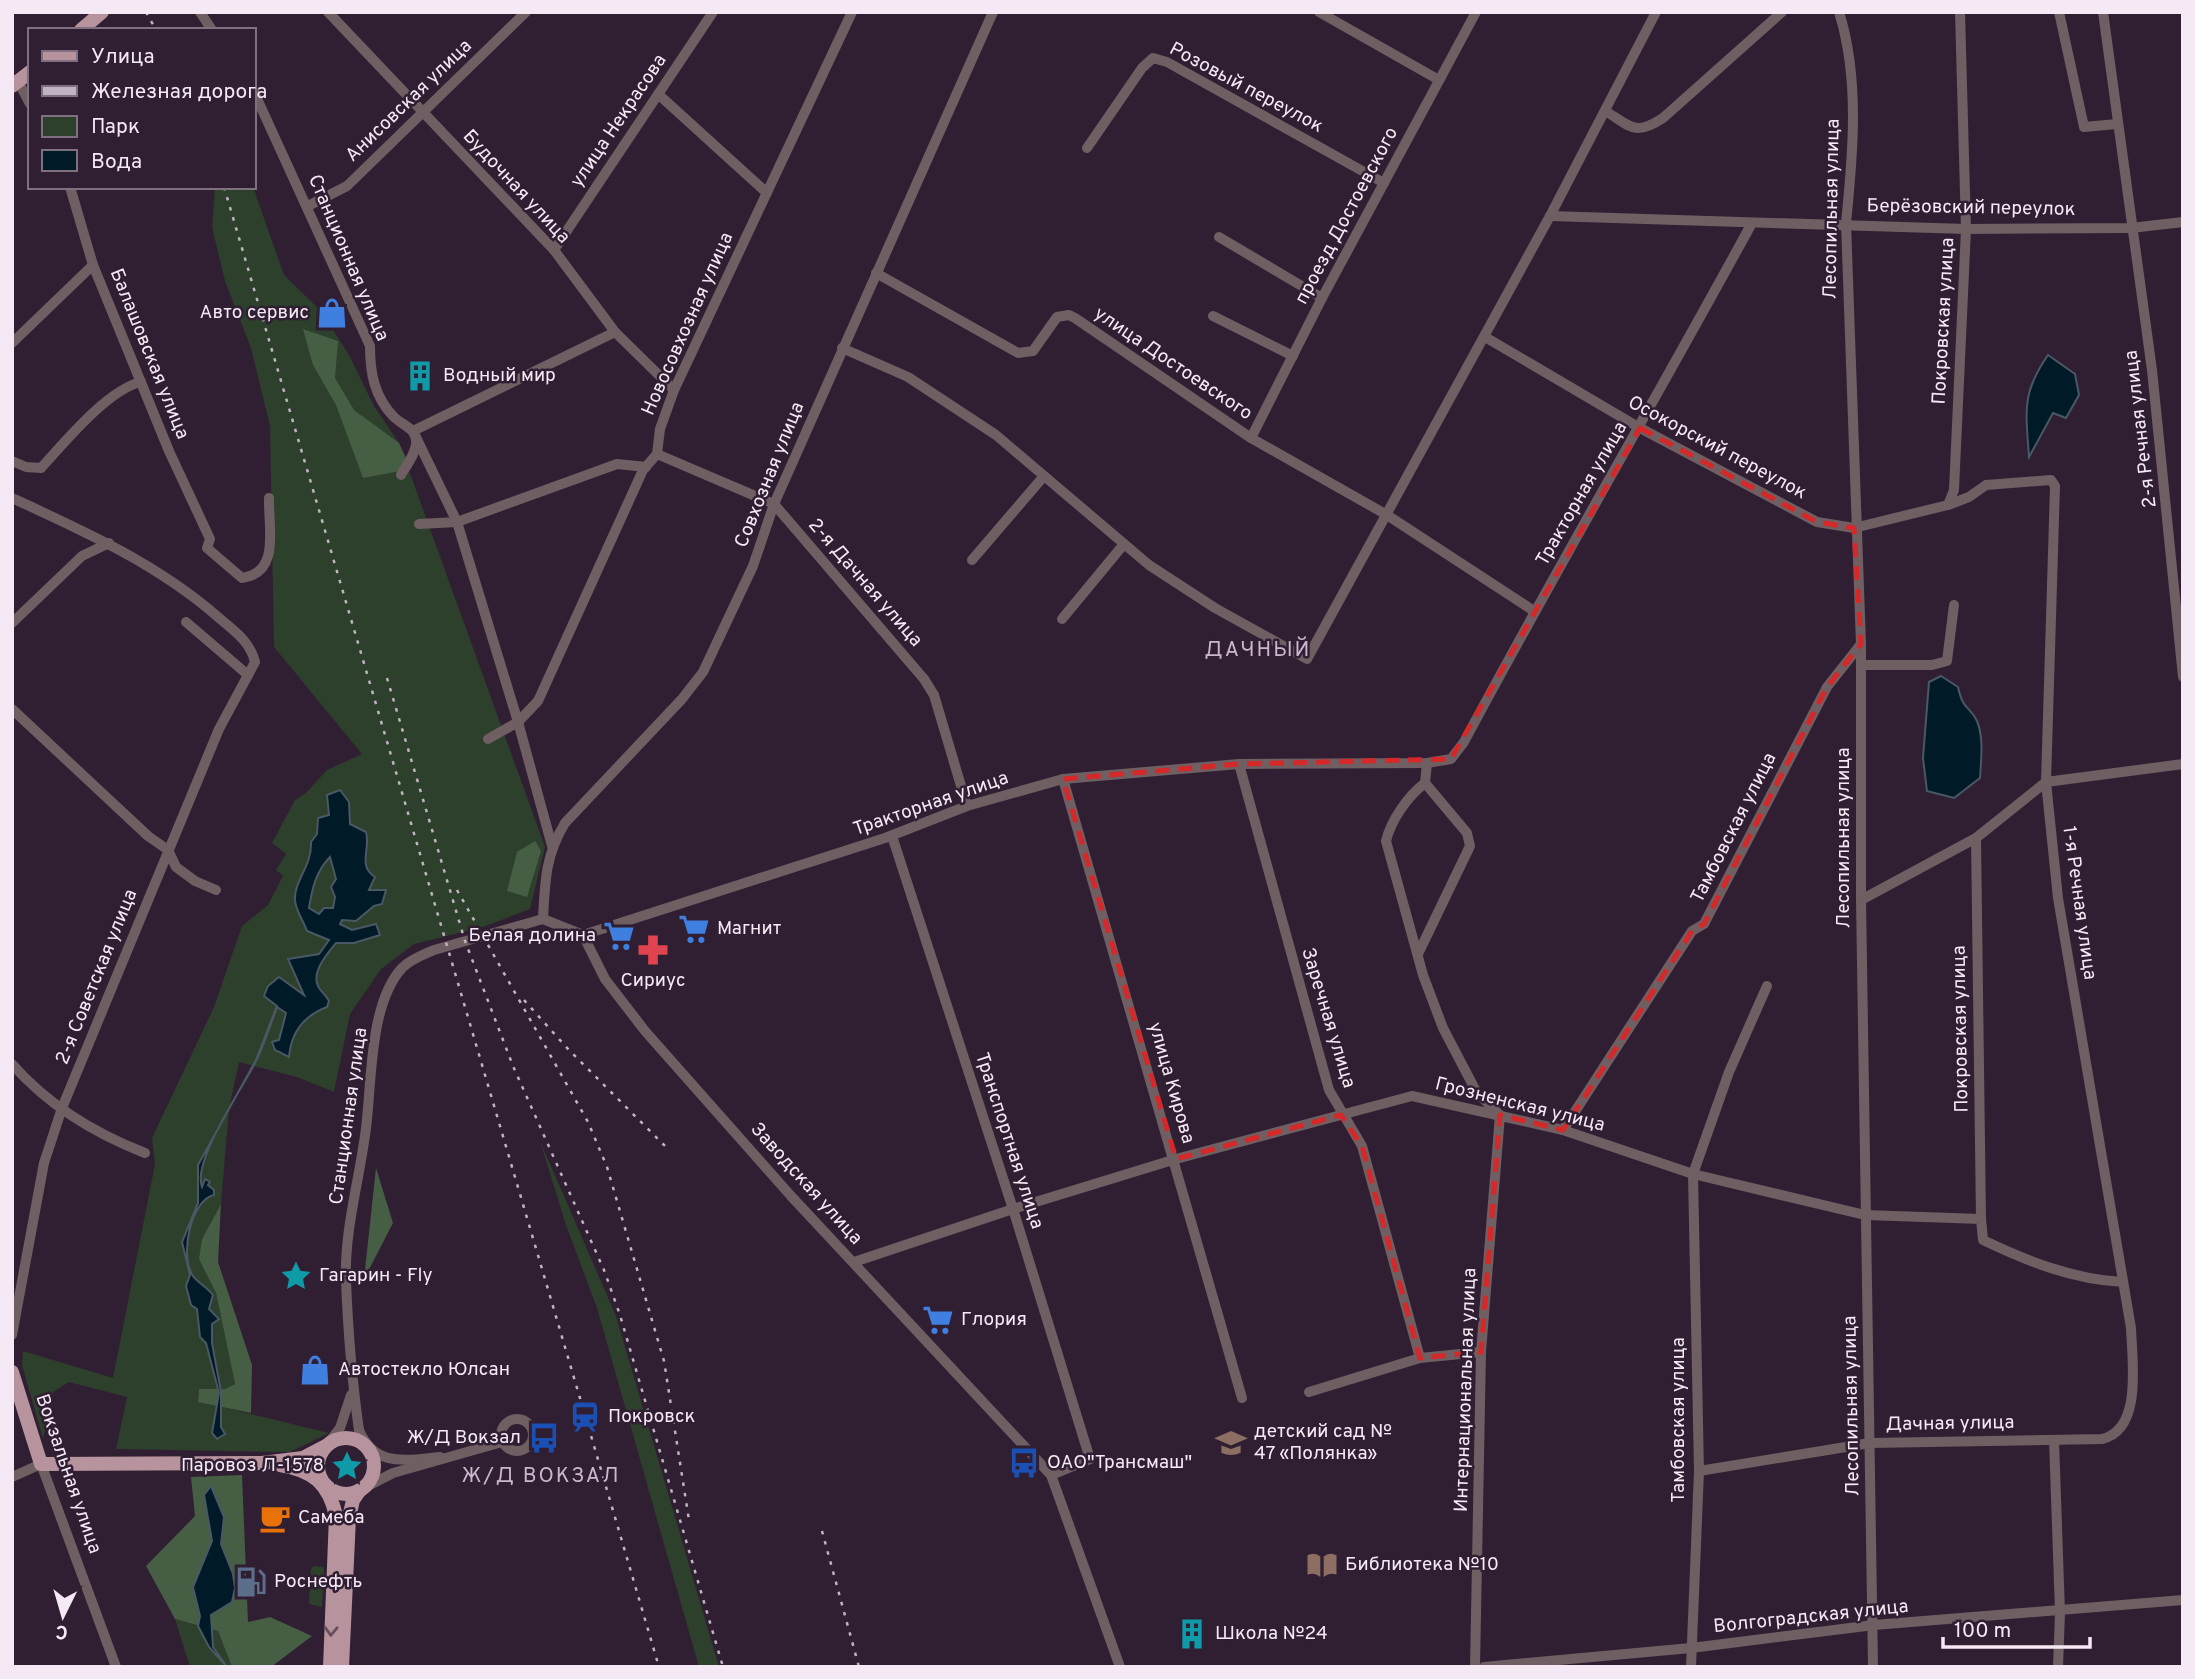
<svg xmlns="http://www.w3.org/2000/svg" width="2195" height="1679" viewBox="0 0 2195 1679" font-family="Overpass,sans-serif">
  <rect width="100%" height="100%" fill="#301f32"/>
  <g fill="#2c402b">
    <polygon points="215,187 253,187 284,275 321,311 349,355 374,406 399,443 545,847 530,909 483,927 414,944 381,969 350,1014 334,1092 297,1077 239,1062 229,1109 221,1204 202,1239 200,1259 216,1293 235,1384 225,1389 199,1389 198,1401 329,1433 290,1452 116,1449 127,1397 69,1382 53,1392 43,1439 22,1365 23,1351 113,1378 155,1164 152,1138 214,1007 242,926 268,905 283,876 276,870 286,854 272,843 295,800 305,794 327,770 362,754 274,647 270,426 251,348 225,281 212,227"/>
    <polygon points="540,1141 616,1316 719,1667 699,1667 597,1308 566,1225"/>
    <polygon points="314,1566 324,1567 322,1607 309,1604 311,1569"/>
    <polygon points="175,1619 218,1631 232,1667 190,1667"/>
  </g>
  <g fill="#465e44">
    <polygon points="303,329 338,341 335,378 354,410 399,443 411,469 363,478 336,405 313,365"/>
    <polygon points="535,841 541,851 527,897 507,891 517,852"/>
    <polygon points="376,1168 393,1223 364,1279"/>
    <polygon points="221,1204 218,1262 252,1365 251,1413 198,1402 199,1389 225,1389 235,1384 216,1293 199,1259 202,1239"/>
    <polygon points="242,1475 248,1622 270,1617 312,1636 271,1667 232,1667 218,1631 175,1619 146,1566 195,1516 191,1477"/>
  </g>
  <g fill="#011a27" stroke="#4a5865" stroke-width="2" fill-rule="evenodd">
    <path d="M2048,355l27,19 4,21 -13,23 -13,-5 -24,44c-3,-46 -8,-63 19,-102z"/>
    <path d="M1941,676l17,11c5,24 12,19 19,34 7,17 4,40 3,57l-26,20 -27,-7 -4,-33 6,-76z"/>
    <path d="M340,790l9,12 1,22 16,8c5,18 -9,33 9,45l-6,13h17l-4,14 -8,2 -18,15 -14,-1 -2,4 12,6 24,-6 4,11 -26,8h-18c-8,10 -25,29 -18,43 2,5 8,9 11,15l-2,6c-24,9 -36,26 -38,50l-14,-7 -3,-8 7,-2 7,-27 -9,-6c-7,19 -13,38 -22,56 -13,26 -63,98 -53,124l3,-8 5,3 -2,3 6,5v5c-23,5 -35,60 -21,81 5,7 14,11 20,19l-4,14 10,10 -7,5v19l9,49v35l4,7 -8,5 -5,-6 7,-40 -13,-50 -6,-6 -3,-28 -6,-4 -5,-19 4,-11 -8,-33 16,-39v-38l58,-105 21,-54 -13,-10 4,-10 11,-9 25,18 -16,-36 31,-5 10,-14 -22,-9c-3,-9 -12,-22 -12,-31 -1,-20 17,-33 16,-58l6,-8 1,-16 11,-3 -2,-20zM330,857l6,22 -5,8 4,10 -2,11h-9l-5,6 -10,-6c3,-19 7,-37 21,-51z"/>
    <polygon points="211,1486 224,1517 221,1544 233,1574 235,1588 232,1602 211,1615 213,1647 227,1667 209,1647 198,1626 200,1616 193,1587 212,1541 204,1495"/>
  </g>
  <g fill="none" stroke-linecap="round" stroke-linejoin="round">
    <g stroke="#6f5e62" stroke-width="10">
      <polyline points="200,12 212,30"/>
      <polyline points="328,12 554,250 615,332 674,390"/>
      <polyline points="1319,12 1439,80"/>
      <path d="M1839,12c21,67 14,142 7,211l15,421v256l12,767"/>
      <polyline points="2059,12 2084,127 2117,124"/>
      <polyline points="2103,12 2152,370 2183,677"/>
      <polyline points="18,81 30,104"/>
      <path d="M254,92l116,254c0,26 4,51 24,71 8,8 21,11 22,23 2,11 -10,26 -15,35"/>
      <polyline points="658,94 767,193"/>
      <path d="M1605,111c26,15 29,26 58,7l119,-106"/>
      <polyline points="1087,148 1142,68 1153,58 1167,62 1384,183"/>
      <path d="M70,187l23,78 76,186 41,88 -3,9 35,30c39,-5 26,-52 27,-80"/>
      <polyline points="308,206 347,186 526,12"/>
      <polyline points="1550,216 1966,229 2131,228 2183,222"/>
      <polyline points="1219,237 1322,298"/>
      <polyline points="554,250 713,12"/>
      <polyline points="876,273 1018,353 1033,351 1057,317 1069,315 1075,318 1251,438 1387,515 1534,611"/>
      <polyline points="1213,316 1293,356"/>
      <path d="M1485,337l155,91 177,94 37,6 94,-23 21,-8 17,-12 65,-5 4,6 -9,296 12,116 73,430c1,32 12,102 -29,111l-232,4 -171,28"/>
      <polyline points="12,343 93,265"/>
      <polyline points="842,348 908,377 996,435 1149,565 1215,608 1307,659 1550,216 1656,12"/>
      <polyline points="1251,438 1322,298 1476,12"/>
      <polyline points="657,454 774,504 924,679 934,695 967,806"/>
      <path d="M12,461l14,6 15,1c23,-25 66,-78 100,-86"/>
      <path d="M12,498c74,34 145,66 206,119 16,14 32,24 37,45l-36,67 -157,379 -18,55 -32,172"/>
      <polyline points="1948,505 1954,490 1966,229 1960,12"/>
      <polyline points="419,524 457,522 617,464 646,467"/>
      <polyline points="972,560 1044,476"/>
      <polyline points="1062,619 1124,544"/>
      <polyline points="186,622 248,675"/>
      <polyline points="12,623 82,556 109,543"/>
      <polyline points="1861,665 1932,665 1947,661 1954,605"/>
      <polyline points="12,709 148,836 168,850 176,867 195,881 216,890"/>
      <polyline points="488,739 518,722 538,701 643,470 657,454 660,429 674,390 852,12"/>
      <path d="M1427,763l-2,20c-17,13 -34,37 -39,58l37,134 20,53 34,65 23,22 -19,237 -6,315"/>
      <polyline points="1239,764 1329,1090 1362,1146 1420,1358"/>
      <polyline points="1063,779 1242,1398"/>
      <polyline points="892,836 1013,1209 1090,1459 1051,1475"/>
      <polyline points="1976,838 1981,1219"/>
      <polyline points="552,846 518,722 457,522 413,431 615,332"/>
      <polyline points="1861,900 1976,838 2046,782 2183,764"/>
      <path d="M543,919c2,-37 2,-63 22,-96l117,-124 21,-27 50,-106 21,-62 219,-492"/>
      <polyline points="543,919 583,935 605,979 645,1031 791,1196 1051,1475 1120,1667"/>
      <path d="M583,935l302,-97 82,-32 96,-27 176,-15 188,-1 24,-4 13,-17c93,-174 193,-345 288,-519"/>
      <polyline points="1418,954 1470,846 1467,833 1425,783"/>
      <path d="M12,1064c36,41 84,70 133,89"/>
      <polyline points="1563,1130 1692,931 1704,924 1827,687 1861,644"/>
      <path d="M854,1262l159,-53 163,-50 236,-63 151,34 130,44 172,41 116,4 2,21c46,22 89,39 140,42"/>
      <polyline points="1309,1392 1420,1358 1481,1352"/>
      <circle cx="517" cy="1435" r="16"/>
      <polyline points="2054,1440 2060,1612 2058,1667"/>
      <polyline points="326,1446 340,1428 351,1395"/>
      <path d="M440,1457c-35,3 -65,11 -81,-27 -7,-49 -11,-100 -13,-149 -2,-51 14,-103 20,-153 6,-46 3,-124 36,-160 9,-9 21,-13 32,-18l109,-31"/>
      <polyline points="12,1477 41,1464 116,1667"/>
      <polyline points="360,1490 393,1473 502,1442"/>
      <polyline points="1484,1667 1691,1648 1874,1625 2183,1600"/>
      <polyline points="1691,1667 1699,1471 1693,1174 1729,1072 1767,986"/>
    </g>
    <g stroke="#b7949d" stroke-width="14">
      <polyline points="81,30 102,12"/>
      <polyline points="12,86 30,72"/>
      <polyline points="12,1372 41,1464 262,1463 303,1458 326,1446"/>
      <circle cx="346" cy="1466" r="28"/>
      <path d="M280,1465c33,5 49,19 56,51l-6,151"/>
      <polyline points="342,1667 349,1518 353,1500 360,1490"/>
    </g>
    <g stroke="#c0b3c2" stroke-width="2.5" stroke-dasharray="3.5 7" stroke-linecap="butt">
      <polyline points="146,12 156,30"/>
      <polyline points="224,187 659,1667"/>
      <polyline points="387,678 465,941 513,1066 604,1270 620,1315 723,1667"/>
      <polyline points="457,890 588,1122 607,1167 664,1361 689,1520"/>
      <polyline points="524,1000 568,1049 665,1146"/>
      <polyline points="822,1531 859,1667"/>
    </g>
  </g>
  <defs><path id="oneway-chevron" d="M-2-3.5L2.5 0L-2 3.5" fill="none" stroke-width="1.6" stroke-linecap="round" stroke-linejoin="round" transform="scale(1.75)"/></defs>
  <use stroke="#664e5d" href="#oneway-chevron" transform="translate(331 1631) rotate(92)"/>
  <path fill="none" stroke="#d62828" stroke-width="5" stroke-dasharray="14 9" stroke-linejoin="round" d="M1640,428l177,94 37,6 7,116 -34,43 -123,237 -12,7 -129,199 -63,-15 -19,237 -61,6 -58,-212 -21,-31 -165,44 -113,-380 176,-15 212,-5z"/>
  <defs>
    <g id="shop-bare" transform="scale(2.415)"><path d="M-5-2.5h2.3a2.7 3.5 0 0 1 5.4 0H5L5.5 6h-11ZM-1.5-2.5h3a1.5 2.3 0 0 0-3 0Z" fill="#3f7fe0" stroke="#301f32" stroke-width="2.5" paint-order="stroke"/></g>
    <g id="building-bare" transform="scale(2.415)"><path d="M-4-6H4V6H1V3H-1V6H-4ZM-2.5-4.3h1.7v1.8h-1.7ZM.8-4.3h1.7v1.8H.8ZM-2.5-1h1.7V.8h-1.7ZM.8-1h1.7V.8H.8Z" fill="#0f9aa8" stroke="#301f32" stroke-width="2.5" paint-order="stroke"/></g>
    <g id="supermarket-bare" transform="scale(2.415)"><path d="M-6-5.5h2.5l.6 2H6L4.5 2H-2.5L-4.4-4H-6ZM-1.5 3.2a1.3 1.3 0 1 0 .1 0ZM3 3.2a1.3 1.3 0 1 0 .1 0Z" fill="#3f7fe0" stroke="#301f32" stroke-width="2.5" paint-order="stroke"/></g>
    <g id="pharmacy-bare" transform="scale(2.415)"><path d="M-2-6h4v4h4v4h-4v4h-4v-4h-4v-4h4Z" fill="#e0444e" stroke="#301f32" stroke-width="2.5" paint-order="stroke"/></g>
    <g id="sight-bare" transform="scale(2.415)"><path d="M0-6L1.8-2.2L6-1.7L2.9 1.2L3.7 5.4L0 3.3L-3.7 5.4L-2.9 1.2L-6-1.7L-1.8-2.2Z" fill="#0f9aa8" stroke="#301f32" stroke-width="2.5" paint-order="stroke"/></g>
    <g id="station-bare" transform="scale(2.415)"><path d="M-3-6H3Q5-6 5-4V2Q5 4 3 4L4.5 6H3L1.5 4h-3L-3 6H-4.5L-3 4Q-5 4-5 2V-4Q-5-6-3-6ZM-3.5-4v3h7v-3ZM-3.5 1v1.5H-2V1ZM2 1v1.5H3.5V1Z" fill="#1a4fb4" stroke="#301f32" stroke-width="2.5" paint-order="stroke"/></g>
    <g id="bus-bare" transform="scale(2.415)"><path d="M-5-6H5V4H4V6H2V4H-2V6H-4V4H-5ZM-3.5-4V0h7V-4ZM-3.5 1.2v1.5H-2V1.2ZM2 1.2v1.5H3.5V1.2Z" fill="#1a4fb4" stroke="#301f32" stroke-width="2.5" paint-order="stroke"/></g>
    <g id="school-bare" transform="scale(2.415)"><path d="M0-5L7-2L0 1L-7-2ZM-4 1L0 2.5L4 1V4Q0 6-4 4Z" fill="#8d6e63" stroke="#301f32" stroke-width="2.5" paint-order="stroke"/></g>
    <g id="cafe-bare" transform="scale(2.415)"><path d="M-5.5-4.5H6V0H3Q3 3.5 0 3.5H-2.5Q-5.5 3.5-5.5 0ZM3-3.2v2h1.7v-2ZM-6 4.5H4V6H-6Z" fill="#e8710a" stroke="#301f32" stroke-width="2.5" paint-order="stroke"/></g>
    <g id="library-bare" transform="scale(2.415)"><path d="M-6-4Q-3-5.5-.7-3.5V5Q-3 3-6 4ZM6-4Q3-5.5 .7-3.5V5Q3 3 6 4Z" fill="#8d6e63" stroke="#301f32" stroke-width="2.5" paint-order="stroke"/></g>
    <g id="fuel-bare" transform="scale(2.415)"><path d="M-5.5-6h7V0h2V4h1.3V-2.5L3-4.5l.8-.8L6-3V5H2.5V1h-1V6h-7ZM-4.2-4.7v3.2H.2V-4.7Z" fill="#5c6f8a" stroke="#301f32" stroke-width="2.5" paint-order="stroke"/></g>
  </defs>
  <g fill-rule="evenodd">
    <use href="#shop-bare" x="332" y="313"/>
    <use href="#building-bare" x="420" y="376"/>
    <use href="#supermarket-bare" x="694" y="929"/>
    <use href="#supermarket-bare" x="619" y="936"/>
    <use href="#pharmacy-bare" x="653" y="950"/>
    <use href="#sight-bare" x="296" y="1276"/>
    <use href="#supermarket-bare" x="938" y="1320"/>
    <use href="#shop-bare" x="315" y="1370"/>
    <use href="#station-bare" x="585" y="1417"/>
    <use href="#bus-bare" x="544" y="1438"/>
    <use href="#school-bare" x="1231" y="1443"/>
    <use href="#bus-bare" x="1024" y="1463"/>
    <use href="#sight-bare" x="347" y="1466"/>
    <use href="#cafe-bare" x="275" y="1518"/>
    <use href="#library-bare" x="1322" y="1565"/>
    <use href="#fuel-bare" x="251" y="1582"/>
    <use href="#building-bare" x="1192" y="1634"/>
  </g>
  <g text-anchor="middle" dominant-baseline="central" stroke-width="5" stroke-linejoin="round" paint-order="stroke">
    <g font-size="19" fill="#f5e9f6" stroke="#301f32">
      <text transform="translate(1246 88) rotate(28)">Розовый переулок</text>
      <text transform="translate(409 101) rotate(-44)">Анисовская улица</text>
      <text transform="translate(619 121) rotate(-56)">улица Некрасова</text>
      <text transform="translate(516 187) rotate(47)">Будочная улица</text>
      <text transform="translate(1971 208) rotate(1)">Берёзовский переулок</text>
      <text transform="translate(1832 209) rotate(-89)">Лесопильная улица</text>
      <text transform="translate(1347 216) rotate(-62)">проезд Достоевского</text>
      <text transform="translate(348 258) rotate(67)">Станционная улица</text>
      <text transform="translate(1944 321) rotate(-87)">Покровская улица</text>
      <text transform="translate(688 324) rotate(-66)">Новосовхозная улица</text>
      <text transform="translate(149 354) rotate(68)">Балашовская улица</text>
      <text transform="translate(1173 364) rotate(34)">улица Достоевского</text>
      <text transform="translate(2141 429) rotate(-97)">2-я Речная улица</text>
      <text transform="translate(1717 448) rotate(28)">Осокорский переулок</text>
      <text transform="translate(770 475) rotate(-68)">Совхозная улица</text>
      <text transform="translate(1582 494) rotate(-60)">Тракторная улица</text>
      <text transform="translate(865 583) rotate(49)">2-я Дачная улица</text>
      <text transform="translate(931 804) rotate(-19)">Тракторная улица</text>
      <text transform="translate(1734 828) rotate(-63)">Тамбовская улица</text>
      <text transform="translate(1844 838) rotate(-90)">Лесопильная улица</text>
      <text transform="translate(2079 903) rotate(82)">1-я Речная улица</text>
      <text transform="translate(97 977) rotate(-68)">2-я Советская улица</text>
      <text transform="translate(1328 1018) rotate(73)">Заречная улица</text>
      <text transform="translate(1961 1029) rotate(-91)">Покровская улица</text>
      <text transform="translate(1171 1083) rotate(74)">улица Кирова</text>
      <text transform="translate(1520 1105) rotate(14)">Грозненская улица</text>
      <text transform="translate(349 1116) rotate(-82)">Станционная улица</text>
      <text transform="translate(1009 1141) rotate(72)">Транспортная улица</text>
      <text transform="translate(806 1184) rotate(48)">Заводская улица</text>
      <text transform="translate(1466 1390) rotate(-88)">Интернациональная улица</text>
      <text transform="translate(1852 1406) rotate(-91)">Лесопильная улица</text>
      <text transform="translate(1679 1420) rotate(-90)">Тамбовская улица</text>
      <text transform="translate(1950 1424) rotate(-1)">Дачная улица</text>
      <text transform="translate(68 1474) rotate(71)">Вокзальная улица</text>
      <text transform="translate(1811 1617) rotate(-6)">Волгоградская улица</text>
    </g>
    <g font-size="19" fill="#f5e9f6" stroke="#301f32" text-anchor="start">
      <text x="309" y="313" text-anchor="end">Авто сервис</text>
      <text x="443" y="376">Водный мир</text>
      <text x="717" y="929">Магнит</text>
      <text x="596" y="936" text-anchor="end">Белая долина</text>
      <text x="653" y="981" text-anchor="middle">Сириус</text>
      <text x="319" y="1276">Гагарин - Fly</text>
      <text x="961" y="1320">Глория</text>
      <text x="338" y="1370">Автостекло Юлсан</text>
      <text x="608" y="1417">Покровск</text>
      <text x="1254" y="1432">детский сад №<tspan x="1254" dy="22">47 «Полянка»</tspan></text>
      <text x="521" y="1438" text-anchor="end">Ж/Д Вокзал</text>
      <text x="1047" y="1463">ОАО"Трансмаш"</text>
      <text x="324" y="1466" text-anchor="end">Паровоз Л-1578</text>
      <text x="298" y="1518">Самеба</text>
      <text x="1345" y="1565">Библиотека №10</text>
      <text x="274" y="1582">Роснефть</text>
      <text x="1215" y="1634">Школа №24</text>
    </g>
    <g font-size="21" letter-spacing="2" fill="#cdb6cf" stroke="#301f32">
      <text x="1258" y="650">ДАЧНЫЙ</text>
      <text x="541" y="1476">Ж/Д ВОКЗАЛ</text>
    </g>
  </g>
  <rect width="2195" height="1679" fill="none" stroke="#f5e9f6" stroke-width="28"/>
  <rect x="28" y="28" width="228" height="161" fill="#301f32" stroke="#7f7080" stroke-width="2"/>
  <rect x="42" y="51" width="35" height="10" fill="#b7949d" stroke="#7f7080" stroke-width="2"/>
  <text x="91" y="63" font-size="21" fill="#f5e9f6">Улица</text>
  <rect x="42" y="86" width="35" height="10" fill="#c0b3c2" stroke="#7f7080" stroke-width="2"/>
  <text x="91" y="98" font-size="21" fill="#f5e9f6">Железная дорога</text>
  <rect x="42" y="116" width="35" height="21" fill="#2c402b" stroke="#7f7080" stroke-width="2"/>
  <text x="91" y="133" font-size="21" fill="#f5e9f6">Парк</text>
  <rect x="42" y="150" width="35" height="21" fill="#011a27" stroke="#7f7080" stroke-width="2"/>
  <text x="91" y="168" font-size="21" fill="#f5e9f6">Вода</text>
  <g transform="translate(63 1616) rotate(185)" stroke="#301f32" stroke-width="5" paint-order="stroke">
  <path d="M0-5L12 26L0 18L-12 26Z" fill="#f5e9f6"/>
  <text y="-10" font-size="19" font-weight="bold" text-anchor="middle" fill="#f5e9f6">С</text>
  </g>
  <path d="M1943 1637v10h147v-10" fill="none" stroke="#f5e9f6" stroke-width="3.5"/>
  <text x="1954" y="1637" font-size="21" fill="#f5e9f6" stroke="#301f32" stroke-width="5" paint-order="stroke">100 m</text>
</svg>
